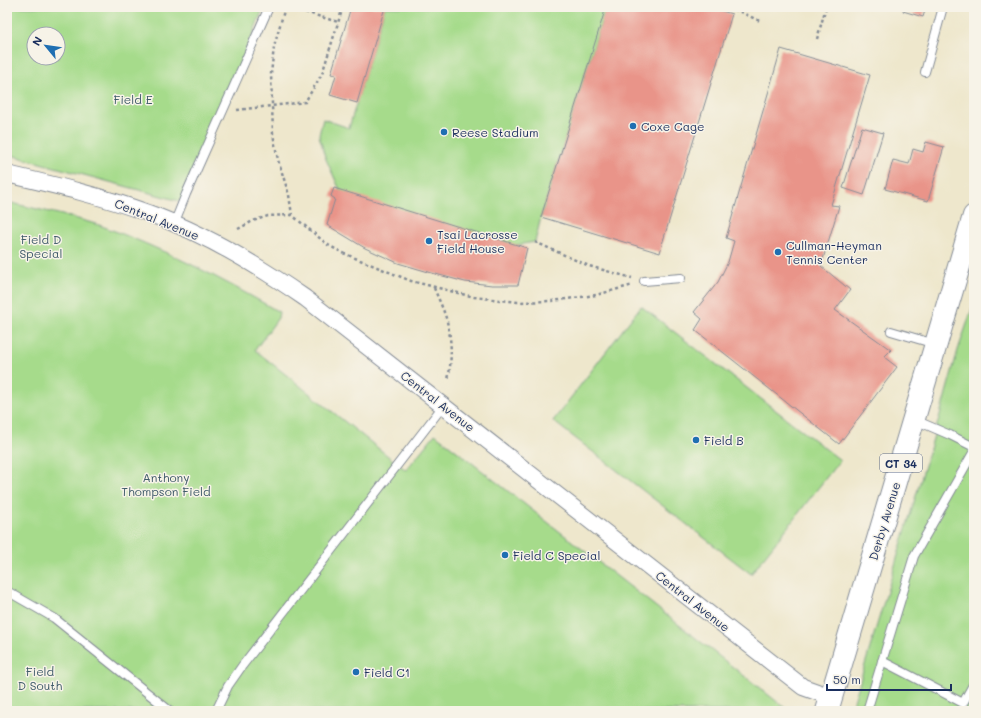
<svg xmlns="http://www.w3.org/2000/svg" width="981" height="718" viewBox="0 0 981 718" font-family="Mali,sans-serif">
  <rect width="100%" height="100%" fill="#f7f3e8"/>
  <filter id="ink" filterUnits="userSpaceOnUse"><feTurbulence type="fractalNoise" baseFrequency=".025" numOctaves="2"/><feDisplacementMap in="SourceGraphic" scale="8" xChannelSelector="R" yChannelSelector="G"/><feConvolveMatrix kernelMatrix="1 2 1 2 8 2 1 2 1" color-interpolation-filters="sRGB"/></filter>
  <filter id="wash" filterUnits="userSpaceOnUse"><feTurbulence type="fractalNoise" baseFrequency=".012" numOctaves="4" result="noise"/><feDisplacementMap in="SourceGraphic" scale="16" xChannelSelector="R" yChannelSelector="G"/><feGaussianBlur stdDeviation="0.9" result="paint"/><feColorMatrix in="noise" values="0 0 0 0 0 0 0 0 0 0 0 0 0 0 0 0 0 1.4 0 .05"/><feComposite in="paint" operator="in"/></filter>
  <g filter="url(#wash)">
    <rect width="100%" height="100%" fill="#eee7cc"/>
    <g fill="#a6db8b" stroke="#608574" fill-rule="evenodd">
      <path d="M7,7h257l-81,195 -176,-48zM34,34h24v24h-24z"/>
      <polygon points="385,7 606,7 541,217 535,242 472,252 340,190 325,157 319,135 323,119 349,128"/>
      <path d="M7,202c29,7 63,14 92,23 63,23 122,53 180,87l-1,6 -23,32 143,114 8,6 29,-36 354,277h-782z"/>
      <polygon points="974,303 974,711 851,711 936,429 958,350"/>
      <polygon points="641,306 840,460 751,574 553,421"/>
    </g>
    <g id="blocks">
      <g fill="#e99489">
        <polygon points="351,7 385,7 357,103 330,95 336,75 331,74"/>
        <polygon points="606,7 708,7 732,14 663,241 660,253 541,217"/>
        <polygon points="904,7 926,7 923,17 903,11"/>
        <polygon points="781,49 870,75 831,205 839,206 821,266 850,290 835,310 891,350 884,357 897,367 839,444 695,330 702,319 694,312 718,282 728,262 734,241 726,238"/>
        <polygon points="862,127 883,133 864,195 843,188"/>
        <polygon points="926,142 944,147 928,201 885,189 893,160 909,164 913,149 923,152"/>
        <polygon points="334,188 527,248 518,285 492,285 465,282 432,273 398,263 365,248 327,225 335,199 331,196"/>
      </g>
    </g>
  </g>
  <g filter="url(#ink)">
    <use href="#blocks" fill-opacity="0" stroke="#848b95" stroke-width="1"/>
    <g fill="none" stroke-linecap="round" stroke-linejoin="round">
      <g stroke="#848b95" stroke-width="10">
        <g id="lane">
          <polyline points="925,72 943,7"/>
          <polyline points="174,224 186,194 269,7"/>
          <polyline points="644,281 681,278"/>
          <polyline points="891,331 935,344"/>
          <polyline points="915,420 950,435 974,447"/>
          <polyline points="7,591 54,618 170,711"/>
          <polyline points="882,661 963,703 974,683"/>
          <polyline points="216,711 228,686 242,666 443,406"/>
          <polyline points="867,711 914,556 974,451"/>
        </g>
      </g>
      <g stroke="#848b95" stroke-width="18">
        <path id="street" d="M7,174c47,11 95,22 141,39 56,20 108,51 157,85l498,389 28,10"/>
      </g>
      <g stroke="#848b95" stroke-width="24">
        <polyline id="highway" points="827,711 974,216"/>
      </g>
      <g stroke="#848b95" stroke-width="2.5" stroke-dasharray="3 3" stroke-linecap="butt">
        <polyline points="285,7 274,47 271,74 273,134 278,160 289,195 292,215 328,245 343,253 411,281 474,297 518,302 552,301 596,295 633,285"/>
        <polyline points="288,7 338,22"/>
        <polyline points="729,7 760,21"/>
        <polyline points="817,39 826,7"/>
        <polyline points="237,110 305,102 322,74 343,7"/>
        <polyline points="238,229 253,221 268,216 292,215"/>
        <polyline points="535,242 589,266 632,278"/>
        <path d="M434,288c4,10 9,20 12,30 6,20 6,41 2,62"/>
      </g>
      <use href="#lane" stroke="#fff" stroke-width="8"/>
      <use href="#street" stroke="#fff" stroke-width="16"/>
      <use href="#highway" stroke="#fff" stroke-width="22"/>
    </g>
  </g>
  <g fill="#1f6fb2" stroke="#f7f3e8" stroke-width="1.5">
    <circle cx="633" cy="126" r="4"/>
    <circle cx="444" cy="132" r="4"/>
    <circle cx="429" cy="241" r="4"/>
    <circle cx="778" cy="252" r="4"/>
    <circle cx="696" cy="440" r="4"/>
    <circle cx="505" cy="555" r="4"/>
    <circle cx="356" cy="672" r="4"/>
  </g>
  <g text-anchor="middle" dominant-baseline="central" stroke-width="3" stroke-linejoin="round" paint-order="stroke">
    <rect fill="#f7f3e8" stroke="#5d6a87" stroke-width="1" x="880" y="454" width="42" height="18" rx="3"/>
    <g font-size="11" font-weight="bold" fill="#1b2f5e">
      <text x="901" y="463">CT 34</text>
    </g>
    <g font-size="12" fill="#3e5a69" stroke="#f7f3e8">
      <text x="133" y="99">Field E</text>
      <text x="41" y="239">Field D<tspan x="41" dy="14">Special</tspan></text>
      <text x="166" y="477">Anthony<tspan x="166" dy="14">Thompson Field</tspan></text>
      <text x="40" y="671">Field<tspan x="40" dy="14">D South</tspan></text>
    </g>
    <g font-size="12" fill="#1b2f5e" stroke="#f7f3e8" text-anchor="start">
      <text x="641" y="126">Coxe Cage</text>
      <text x="452" y="132">Reese Stadium</text>
      <text x="437" y="234">Tsai Lacrosse<tspan x="437" dy="14">Field House</tspan></text>
      <text x="786" y="245">Cullman-Heyman<tspan x="786" dy="14">Tennis Center</tspan></text>
      <text x="704" y="440">Field B</text>
      <text x="513" y="555">Field C Special</text>
      <text x="364" y="672">Field C1</text>
    </g>
    <g font-size="12" fill="#1b2f5e" stroke="#f7f3e8">
      <text transform="translate(157 219) rotate(22)">Central Avenue</text>
      <text transform="translate(438 401) rotate(38)">Central Avenue</text>
      <text transform="translate(884 521) rotate(-73)">Derby Avenue</text>
      <text transform="translate(693 601) rotate(38)">Central Avenue</text>
    </g>
  </g>
  <rect width="981" height="718" fill="none" stroke="#f7f3e8" stroke-width="24"/>
  <g transform="translate(46 46) rotate(299)"><circle r="19" fill="#f7f3e8" stroke="#9fa5b1"/>
  <path d="M0-3L7 15L0 10L-7 15Z" fill="#1f6fb2"/>
  <text y="-6" font-size="11" font-weight="bold" text-anchor="middle" fill="#1b2f5e">N</text>
  </g>
  <path d="M827 684v6h124v-6" fill="none" stroke="#1b2f5e" stroke-width="2"/>
  <text x="833" y="684" font-size="12" fill="#1b2f5e" stroke="#f7f3e8" stroke-width="3" paint-order="stroke">50 m</text>
</svg>
